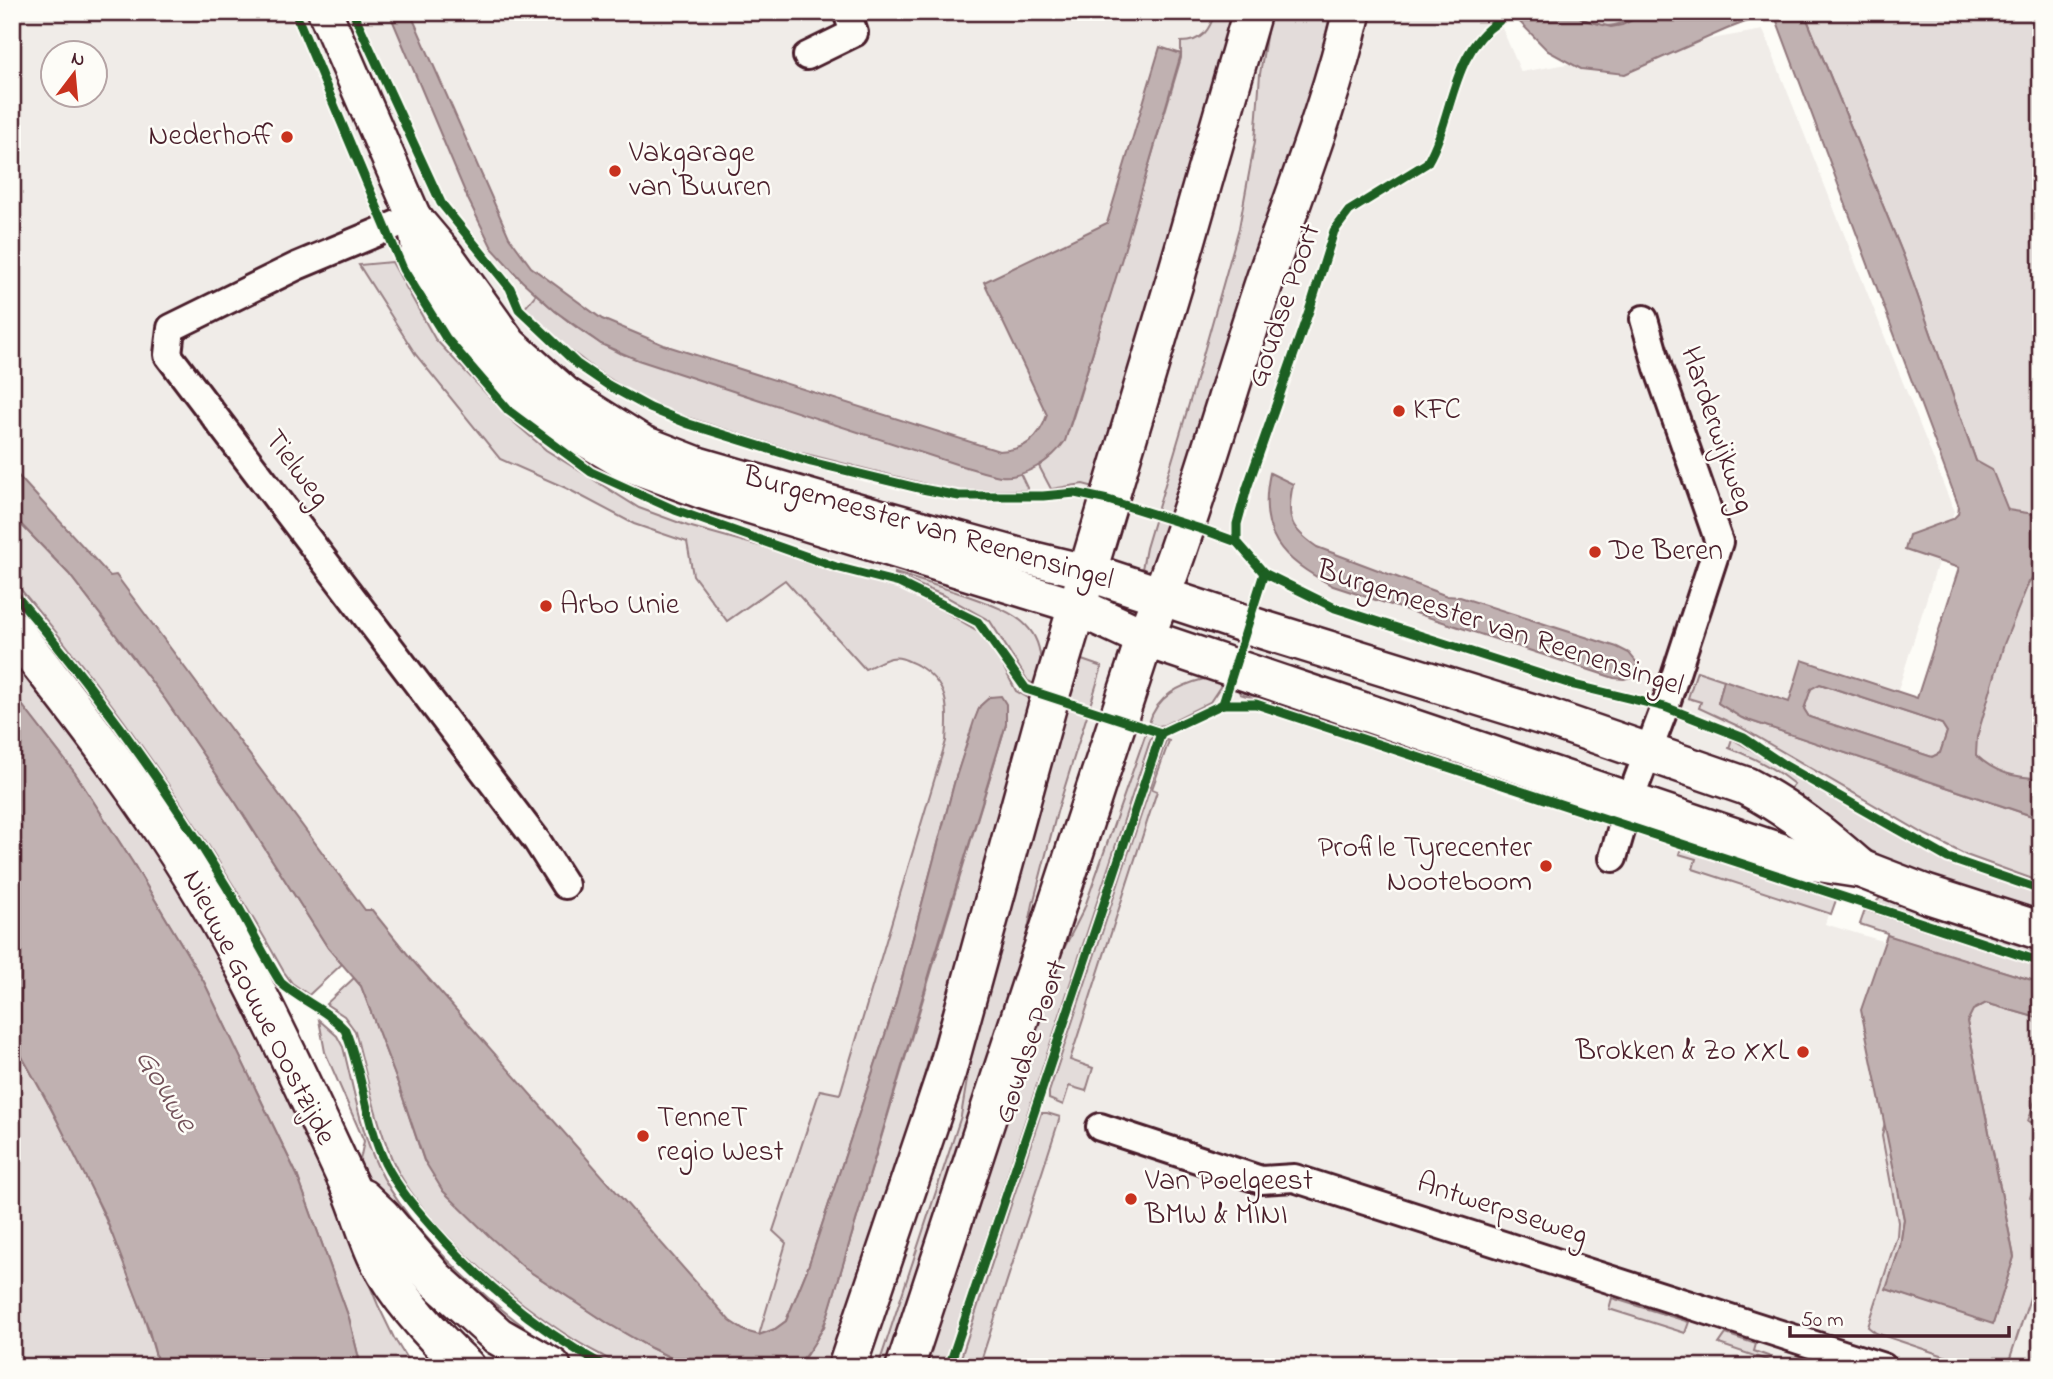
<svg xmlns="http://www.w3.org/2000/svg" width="2053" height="1379" viewBox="0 0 2053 1379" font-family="'Indie Flower',sans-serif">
  <rect width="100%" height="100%" fill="#fdfcf7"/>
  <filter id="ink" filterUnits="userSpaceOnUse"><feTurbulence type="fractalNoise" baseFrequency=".0143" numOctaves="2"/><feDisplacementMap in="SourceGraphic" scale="14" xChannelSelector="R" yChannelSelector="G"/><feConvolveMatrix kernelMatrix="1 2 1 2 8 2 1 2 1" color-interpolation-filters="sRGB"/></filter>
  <g filter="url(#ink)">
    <path fill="#f0ece8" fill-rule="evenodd" d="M12,12h1483l26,60 242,-42 191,481 -129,413 216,64v379h-1262l-34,-36 -15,-10 -137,-154 -180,-206 -41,-51h-7l-249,-335 -6,2 -98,-108zM52,52h42v42h-42z"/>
    <g fill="#e3dcda" stroke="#967e82" stroke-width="2">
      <path d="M1215,12h17l-39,138 2,1 -29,90 2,2 -70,245 -15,-4 -32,5 -12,-23c26,-19 27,-28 37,-58l105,-350v-16c21,0 29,-12 34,-30z"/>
      <polygon points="1270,12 1331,12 1316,74 1291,152 1154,571 1146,577 1142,569 1146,548 1192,394 1239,228 1255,141 1260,74"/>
      <path d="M1575,12h74c-27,13 -49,23 -74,0z"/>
      <polygon points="1804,12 2041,12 2041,789 1963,765 1976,461 1904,257"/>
      <path d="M392,262l43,77 74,79 37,32 93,58 49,18 164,46 61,21 70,41 10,13 23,44 16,9 -110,383 -92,284h-35l10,-10 19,-30 182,-603 -16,-27 -10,9 -25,74 -60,225 -88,265 -21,51 -11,8 -16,6 27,-92 -13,-12 47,-141 20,4 106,-353c3,-34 3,-57 -29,-76 -9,-4 -16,-9 -26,-7 -9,2 -18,8 -26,11l-80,-89 -58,41 -34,-46 -6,-33 -53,-18 -68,-36 -66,-29 -84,-104 -57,-90z"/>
      <path d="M536,294c25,23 52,44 83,59l392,123 9,-3 8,17 -69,1 -13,-2 -152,-38 -127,-40 -40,-21 -34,-22 -37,-29 -31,-31z"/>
      <path d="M12,515l57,59 96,125 71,104 92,145 14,16 -33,31 -17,-12 -8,-11c-79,-141 -167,-270 -272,-393z"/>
      <path d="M895,573c24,7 48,15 73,23 48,17 83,31 70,90l-10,-5 -38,-60 -45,-25 -50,-21z"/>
      <polygon points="12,653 151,839 220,955 312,1146 378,1305 394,1338 412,1367 361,1367 349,1318 297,1175 204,982 133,863 75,773 12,692"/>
      <polygon points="1079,659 1102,667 1057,812 1033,904 1019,973 889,1367 878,1367 961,1116 986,966"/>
      <polygon points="1697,671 1724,680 1718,703 1742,718 2041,819 2041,882 1966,855 1926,835 1740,727 1699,708 1701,702 1688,698"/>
      <path d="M1204,679l20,2 -14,21 -46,23 -6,1 -9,-3c8,-27 31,-38 55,-44z"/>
      <polygon points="1820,684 1942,724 1947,732 1940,753 1932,757 1809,717 1804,709 1811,688"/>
      <polygon points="1237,686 1496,775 1240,694"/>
      <polygon points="1146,733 1152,735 944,1367 921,1367 1051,974 1084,909"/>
      <path d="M1732,739l218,124 91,32v17l-141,-46 -42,-22 -69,-54 5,-6c-21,-17 -41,-27 -65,-36z"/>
      <polygon points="1166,740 1169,741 1152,789 1157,791 1070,1060 1093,1068 1086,1091 1069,1086 1063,1105 1049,1099 1049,1092"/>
      <polygon points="1681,848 1836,900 1831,914 1693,869 1696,859 1679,854"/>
      <polygon points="1881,897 2041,946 2041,951 2022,952 1876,902"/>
      <polygon points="1865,910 2041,967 2041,983 1897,939 1887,935 1887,933 1860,924"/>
      <path d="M354,978l7,8 38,100 25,75 102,108 83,55 42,24 39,19c-20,0 -43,3 -63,0 -8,-1 -17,-7 -24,-11 -66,-32 -183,-130 -211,-197 -17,-41 -26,-86 -37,-128l-11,-15 -18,-12z"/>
      <polygon points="1986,1003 2041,1019 2041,1083 2028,1121 2041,1125 2041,1164 2030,1198 2041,1202 2041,1265 2010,1358 2036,1367 1977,1367 1876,1333 1868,1327 1897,1236 1898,1222 1882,1136 1885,1122 1904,1219 1900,1247 1887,1289 1993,1323 2014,1257 1967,1022 1972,1010"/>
      <path d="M319,1020l18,16 6,11c10,39 17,81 34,118 33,71 125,151 191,192l-3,4 -71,-46 -99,-98 -36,-52 5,-24 -39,-89z"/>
      <path d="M12,1039c60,104 115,211 147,328h-147z"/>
      <polygon points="1041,1113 1047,1113 1060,1117 979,1367 958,1367"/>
      <polygon points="1612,1298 1689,1322 1685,1333 1609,1309"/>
      <polygon points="1726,1334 1756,1344 1754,1351 1799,1367 1787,1367 1719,1344"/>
    </g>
    <g fill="#c0b1b1" stroke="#91777b" stroke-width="2" fill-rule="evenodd">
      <path d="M389,12h21l99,225 22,30 71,52 62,26 335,106c26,-1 40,-12 48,-36l-63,-133 123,-59 53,-176 21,7 -59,204 -57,183c-13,19 -41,38 -65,35 -13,-2 -26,-7 -38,-10l-324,-106 -37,-16 -46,-33 -33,-30 -30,-33 -24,-49z"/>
      <path d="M1510,12h65l8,8 28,7 11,-2 27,-13h155l100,245 72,204 16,9 16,40 26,4 7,-1v54l-12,15 -25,62 -27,93 -1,18c19,18 39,23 65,23v41l-299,-101 -24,-15 6,-23 65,22 13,-42 115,38 42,-130 -54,-18 4,-15 44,-16 5,-5 1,-7 -184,-491h-14l-34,13 -102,45 -44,-5 -33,-18zM1820,684l122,40 5,8 -7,21 -8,4 -123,-40 -5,-8 7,-20z"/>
      <path d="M12,469l98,107 6,-1 249,335h7l41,51 317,360 15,10 14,4 16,-6 11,-8 21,-51 88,-265 60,-225 19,-59 6,-15 10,-9 11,-1 5,8v20l-70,228 -106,356c-7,23 -18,42 -35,59h-105l-39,-19 -42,-24 -83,-55 -37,-33 -46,-45 -19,-31 -25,-74 -38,-100 -33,-38 -92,-145 -71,-104 -96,-125 -57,-59z"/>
      <path d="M1270,473l23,11c-7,33 -4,44 24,63l130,49 13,1 157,50 12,6 8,10 -3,13 -10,3 -10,-1 -281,-92c-52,-27 -76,-52 -63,-113z"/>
      <polygon points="12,692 75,773 133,863 204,982 297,1175 349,1318 361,1367 159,1367 148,1327 105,1216 51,1108 12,1039"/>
      <polygon points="1887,935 2041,983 2041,1019 1986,1003 1973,1010 1967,1022 2014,1257 1993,1324 1886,1289 1900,1247 1904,1219 1861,1010"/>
    </g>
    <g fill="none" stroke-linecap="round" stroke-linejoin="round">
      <g stroke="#4a1f2b" stroke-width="32">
        <g id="minor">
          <polyline points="807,56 854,33 847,12"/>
          <polyline points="414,217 297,266 171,328 168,355 537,841 565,885"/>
          <polyline points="1613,858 1630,800 1665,707 1719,542 1658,368 1644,319"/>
          <polyline points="1100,1127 1261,1180 1294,1178 1883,1367"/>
        </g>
      </g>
      <g stroke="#4a1f2b" stroke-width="38">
        <g id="tertiary">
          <polyline points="325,12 414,217 421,267 442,299 489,362 549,418 625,463 703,492 1078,607"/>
          <polyline points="414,217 447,256 510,344 566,394 644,443 698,464 825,501 1026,557 1088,572"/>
        </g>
      </g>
      <g stroke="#4a1f2b" stroke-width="42">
        <g id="secondary">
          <path d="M1088,572l176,58 285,88 197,68c43,22 79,51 115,83"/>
          <polyline points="1078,607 1145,638 1803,860 1861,869 1926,894 2041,931"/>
          <path d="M12,629c85,106 167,214 230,334 39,74 73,149 108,224 11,24 17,51 29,74 20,38 56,77 87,106"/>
          <polyline points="362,1198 382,1217 435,1279 498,1336 552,1367"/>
          <polyline points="847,1367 947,1071 1050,697 1175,280 1252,12"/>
          <path d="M905,1367l240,-729c45,-112 77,-228 115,-343 31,-94 69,-186 92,-283"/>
        </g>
      </g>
      <use href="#minor" stroke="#fdfcf7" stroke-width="26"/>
      <use href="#tertiary" stroke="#fdfcf7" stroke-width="33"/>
      <use href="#secondary" stroke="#fdfcf7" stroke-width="37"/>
      <g stroke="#fdfcf7" stroke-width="13">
        <g id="cycleway">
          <polyline points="295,12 403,269 446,338 509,411 591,472 675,510 836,567 899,583 978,622 1026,689 1161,733 1223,704 1256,704 2041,962"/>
          <polyline points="353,12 441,203 510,288 519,309 577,364 608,385 650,408 689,424 811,462 922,489 959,496 1043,496 1075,493 1108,500 1204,530 1237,542 1264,573 1335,608 1574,685 1665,707 1744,738 1784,765 1948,858 2041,890"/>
          <path d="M1237,542v-18l10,-36 63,-180 24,-77 15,-20 78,-48c27,-46 23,-110 72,-142"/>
          <path d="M12,591c78,91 149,188 211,290 21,33 37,69 58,102 21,18 46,27 64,47 18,43 20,91 40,133 12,24 30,45 47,64 50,57 108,104 174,140"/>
          <polyline points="1223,704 1264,573"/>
          <polyline points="949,1367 1161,733"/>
        </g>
      </g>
      <use href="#cycleway" stroke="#1b5e20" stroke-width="9"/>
    </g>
  </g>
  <g fill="#c8321e" stroke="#fdfcf7" stroke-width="2.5">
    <circle cx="287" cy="137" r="7"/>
    <circle cx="615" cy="171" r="7"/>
    <circle cx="1399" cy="411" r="7"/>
    <circle cx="1595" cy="552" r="7"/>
    <circle cx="546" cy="606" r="7"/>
    <circle cx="1546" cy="866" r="7"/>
    <circle cx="1803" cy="1052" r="7"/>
    <circle cx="643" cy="1136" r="7"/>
    <circle cx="1131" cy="1199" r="7"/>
  </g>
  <g text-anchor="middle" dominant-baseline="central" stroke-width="5" stroke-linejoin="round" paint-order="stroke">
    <g font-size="30" fill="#4a1f2b" stroke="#fdfcf7" text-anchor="start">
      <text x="273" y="137" text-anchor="end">Nederhoff</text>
      <text x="629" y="154">Vakgarage<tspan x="629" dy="34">van Buuren</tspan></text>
      <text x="1413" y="411">KFC</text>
      <text x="1609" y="552">De Beren</text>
      <text x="560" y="606">Arbo Unie</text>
      <text x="1532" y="849" text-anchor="end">Profile Tyrecenter<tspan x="1532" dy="34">Nooteboom</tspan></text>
      <text x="1789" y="1052" text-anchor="end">Brokken &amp; Zo XXL</text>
      <text x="657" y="1119">TenneT<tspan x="657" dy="34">regio West</tspan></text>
      <text x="1145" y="1182">Van Poelgeest<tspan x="1145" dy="34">BMW &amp; MINI</tspan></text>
    </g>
    <g font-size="30" fill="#4a1f2b" stroke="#fdfcf7">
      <text transform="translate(1285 306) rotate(-71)">Goudse Poort</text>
      <text transform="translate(1716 430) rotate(71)">Harderwijkweg</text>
      <text transform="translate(296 469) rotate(53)">Tielweg</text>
      <text transform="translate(928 529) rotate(16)">Burgemeester van Reenensingel</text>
      <text transform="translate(1500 629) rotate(18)">Burgemeester van Reenensingel</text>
      <text transform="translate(258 1008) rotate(63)">Nieuwe Gouwe Oostzijde</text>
      <text transform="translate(1032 1042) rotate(-71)">Goudse Poort</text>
      <text transform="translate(1502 1210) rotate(18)">Antwerpseweg</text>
    </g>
    <g font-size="32" font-style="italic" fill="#73525a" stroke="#fdfcf7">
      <text transform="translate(165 1091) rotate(59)">Gouwe</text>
    </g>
  </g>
  <rect width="2053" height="1379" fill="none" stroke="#fdfcf7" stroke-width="42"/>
  <rect x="21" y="21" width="2011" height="1337" fill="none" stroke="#4a1f2b" stroke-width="2.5" filter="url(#ink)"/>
  <g transform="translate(74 74) rotate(16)"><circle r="33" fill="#fdfcf7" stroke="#b5a4a5" stroke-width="2"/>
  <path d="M0-5L12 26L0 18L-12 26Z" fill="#c8321e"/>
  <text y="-10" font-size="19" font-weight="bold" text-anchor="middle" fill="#4a1f2b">N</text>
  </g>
  <path d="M1790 1326v10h219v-10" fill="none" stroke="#4a1f2b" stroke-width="3.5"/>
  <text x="1801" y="1326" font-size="21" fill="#4a1f2b" stroke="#fdfcf7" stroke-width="5" paint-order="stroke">50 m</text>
</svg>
